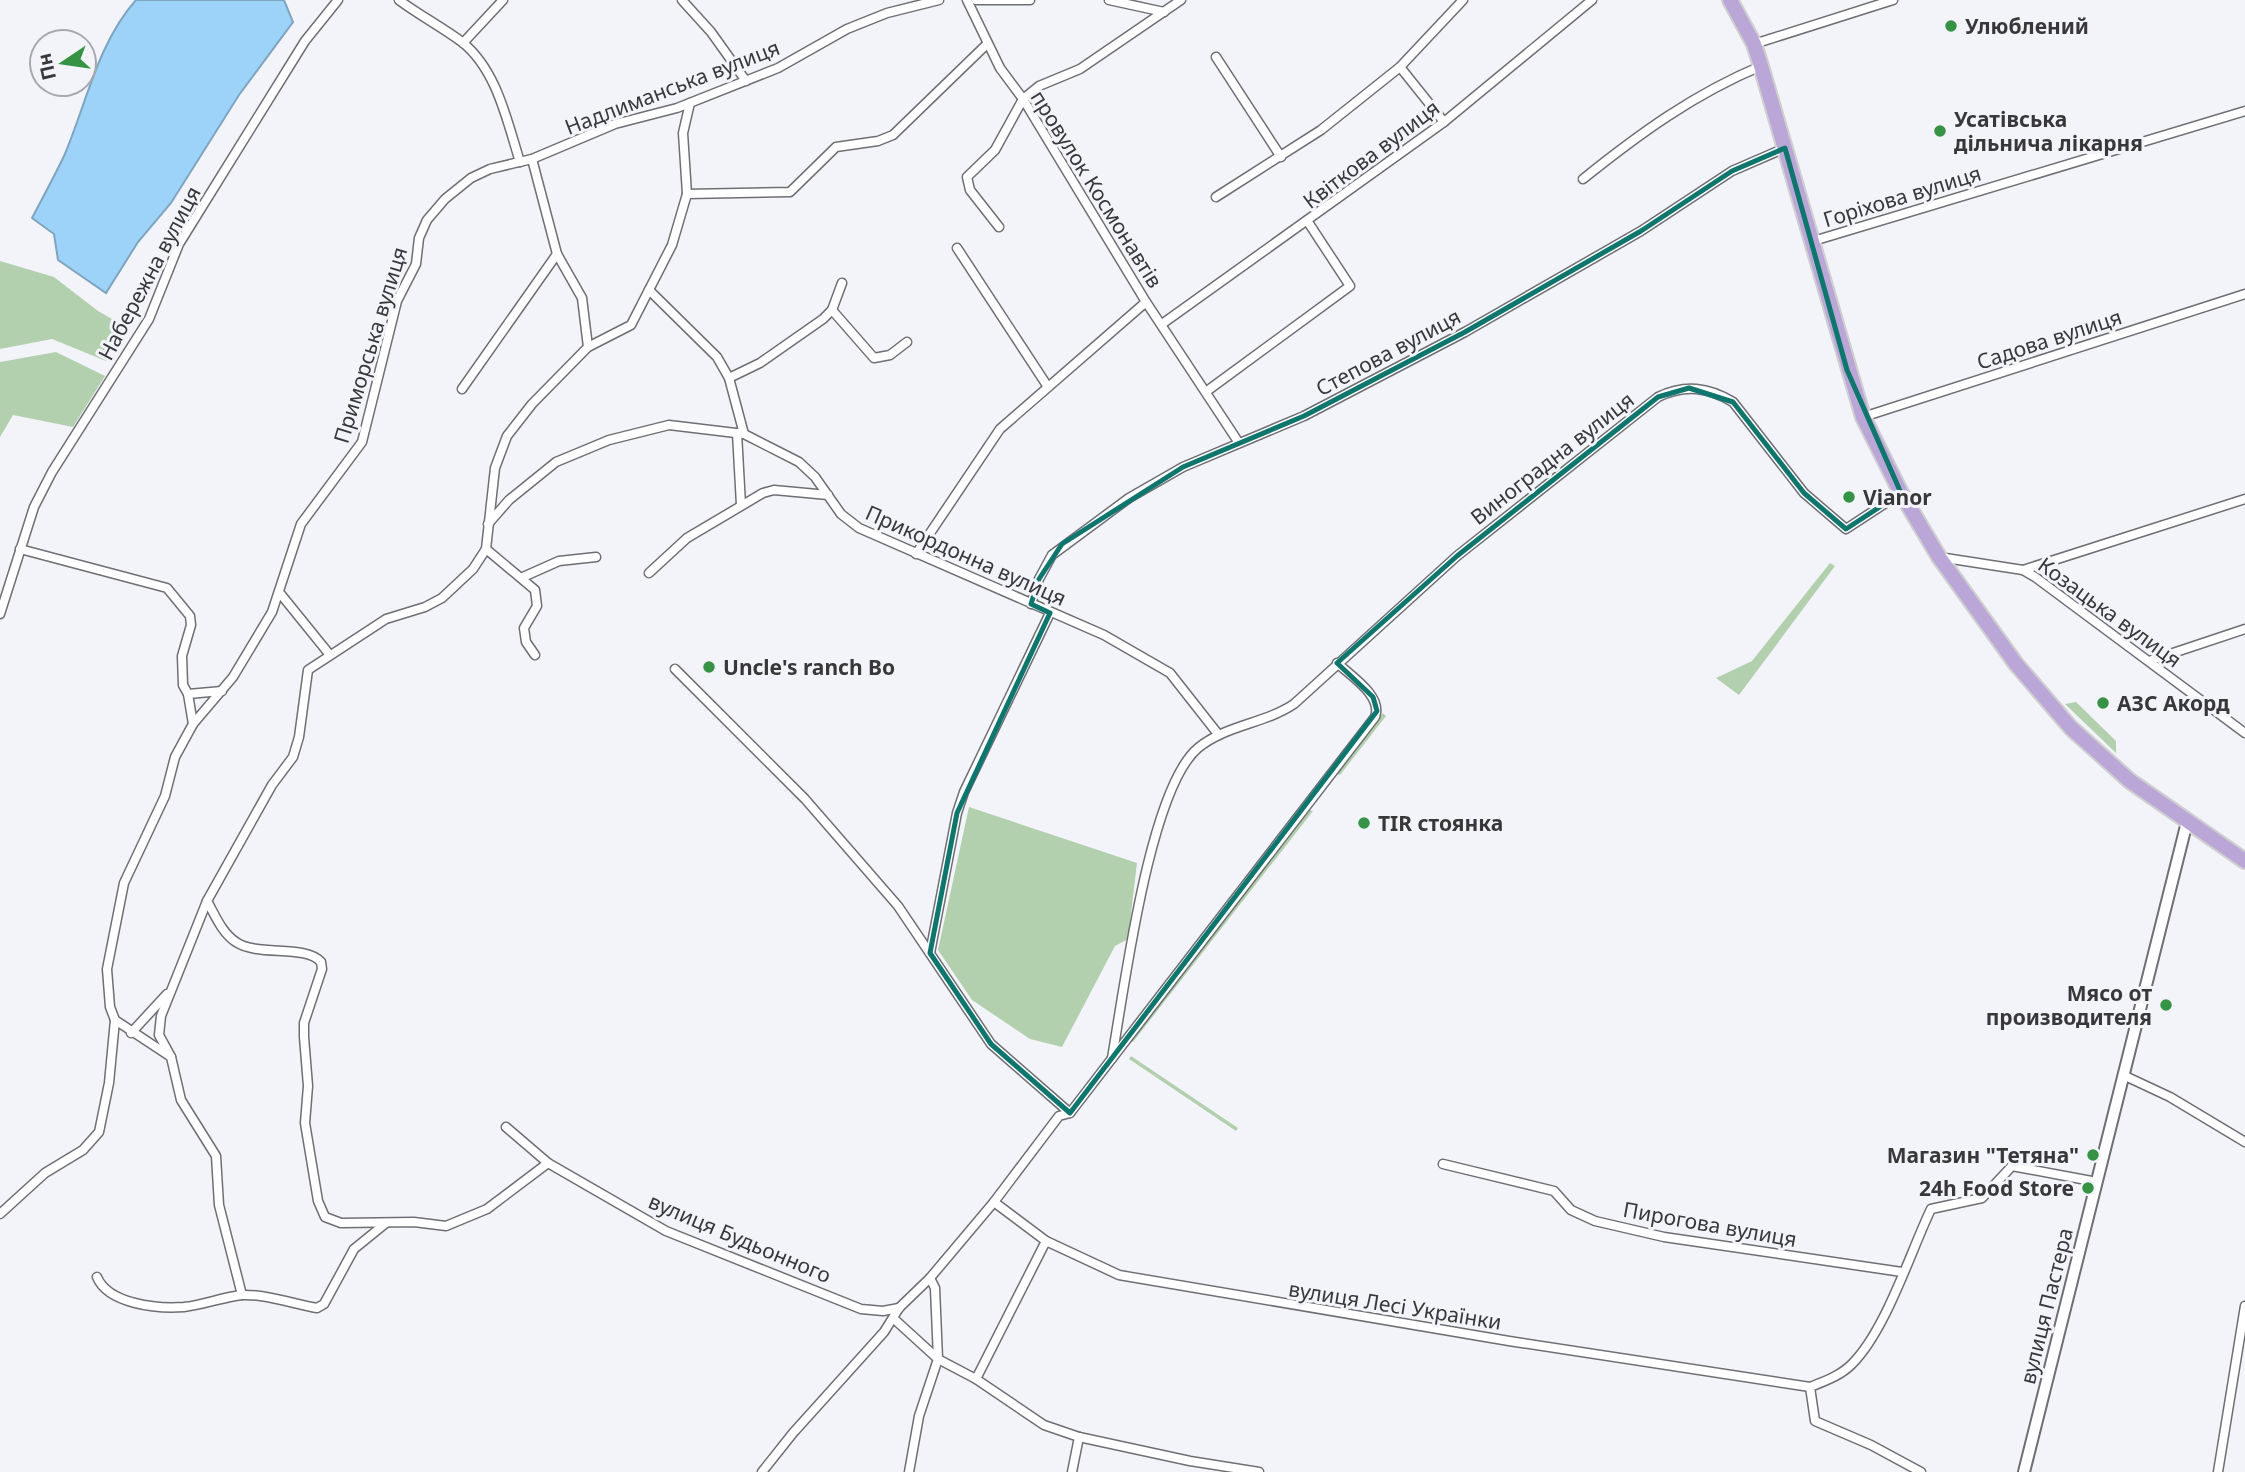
<svg xmlns="http://www.w3.org/2000/svg" width="2245" height="1472" viewBox="0 0 2245 1472" font-family="'Noto Sans',sans-serif">
  <rect width="100%" height="100%" fill="#f3f4f9"/>
  <g fill="#b2d0ae">
    <polygon points="0,261 54,277 98,311 126,327 106,361 52,339 0,349"/>
    <polygon points="56,352 105,376 73,427 13,415 0,437 0,362"/>
    <polygon points="1830,563 1835,566 1739,695 1716,678 1752,661"/>
    <polygon points="2076,702 2116,741 2116,753 2065,704"/>
    <polygon points="1383,713 1386,716 1340,775 1336,774"/>
    <polygon points="969,807 1137,863 1128,939 1115,946 1062,1047 1030,1039 972,1000 938,950"/>
    <polygon points="1309,810 1313,811 1133,1042 1131,1041"/>
    <polygon points="1131,1056 1238,1128 1236,1131 1129,1059"/>
  </g>
  <path fill="#9dd3f8" stroke="#7fa4bf" stroke-width="2" d="M136,0h148l9,22 -54,73 -68,108 -33,39 -32,51 -48,-33 -4,-26 -22,-16c11,-21 22,-41 32,-62 22,-51 34,-114 72,-156z"/>
  <g fill="none" stroke-linecap="round" stroke-linejoin="round">
    <g stroke="#6e6f74" stroke-width="11">
      <g id="minor">
        <path d="M399,0c20,15 43,27 63,42 35,28 45,79 58,120"/>
        <polyline points="682,0 711,32 746,81"/>
        <polyline points="967,0 1000,68 1023,99 1146,302 1239,443"/>
        <polyline points="976,0 1030,0"/>
        <polyline points="1109,0 1164,12"/>
        <polyline points="463,43 503,0"/>
        <polyline points="1754,44 1893,0"/>
        <polyline points="1216,57 1281,157"/>
        <polyline points="1400,67 1444,122"/>
        <path d="M1583,179c56,-45 111,-85 178,-113"/>
        <polyline points="687,194 683,133 690,103"/>
        <polyline points="1216,197 1321,130 1400,67 1463,0"/>
        <polyline points="999,227 970,190 967,177 995,150 1023,99 1039,86 1080,69 1181,0"/>
        <polyline points="1810,242 2245,111"/>
        <polyline points="957,248 1048,387"/>
        <polyline points="649,290 717,357 729,378 744,434 799,462 815,477 841,514 859,528 1104,635 1170,673 1218,734"/>
        <polyline points="832,310 874,358 890,355 907,342"/>
        <polyline points="1162,324 1444,122 1592,0"/>
        <polyline points="588,347 631,325 672,245 687,194 790,192 836,147 878,141 893,135 987,44"/>
        <polyline points="729,378 760,363 823,319 832,310 842,283"/>
        <polyline points="462,389 557,254"/>
        <polyline points="1207,391 1350,286 1308,222"/>
        <polyline points="1863,417 2245,294"/>
        <polyline points="737,433 741,505"/>
        <polyline points="488,524 509,500 556,462 609,440 669,425 744,434"/>
        <polyline points="20,549 167,588 190,616 191,625 182,656 183,685 188,694 193,724"/>
        <polyline points="486,549 535,590 537,606 524,628 526,642 535,655"/>
        <polyline points="916,554 1000,429 1146,302"/>
        <polyline points="1939,557 2023,570 2035,577 2245,733"/>
        <polyline points="2023,570 2245,499"/>
        <polyline points="649,573 687,538 763,493 774,490 828,495"/>
        <polyline points="523,577 559,561 596,557"/>
        <polyline points="279,592 330,655"/>
        <polyline points="1031,604 1039,579 1052,555 1129,498 1183,467 1304,416 1465,332 1641,231 1732,171 1785,148"/>
        <polyline points="0,614 34,507 52,472 149,319 179,244 305,41 338,0"/>
        <polyline points="2149,661 2245,629"/>
        <polyline points="675,669 805,799 898,906 991,1044 1070,1113"/>
        <polyline points="188,694 222,691"/>
        <path d="M207,901c8,14 15,32 29,41 22,15 69,2 85,20l1,7 -18,54v14l4,49 -3,37 13,78 7,16 16,6 73,-1 32,4 41,-17 61,-46"/>
        <polyline points="930,953 957,813 964,792 1050,613"/>
        <polyline points="131,1033 167,994"/>
        <polyline points="171,1057 115,1020 110,1007 107,969 124,883 165,796 175,757 193,724 233,677 272,612 301,524 362,442 397,301 416,264 419,238 427,220 445,199 471,178 490,169 532,159 615,124 677,108 778,68 847,29 887,13 939,0"/>
        <path d="M1112,1058c12,-67 37,-269 86,-310 28,-23 66,-24 96,-44l163,-148 201,-159c27,-13 50,-10 75,5l71,91 42,36 55,-36"/>
        <polyline points="2123,1075 2170,1097 2245,1142"/>
        <polyline points="506,1127 548,1163 666,1231 861,1309 883,1311 899,1308"/>
        <polyline points="1443,1164 1554,1191 1571,1210 1595,1221 1664,1237 1902,1272"/>
        <polyline points="994,1202 1046,1241 1119,1275 1509,1341 1810,1387"/>
        <polyline points="0,1214 45,1173 83,1150 99,1132 109,1083 115,1020"/>
        <path d="M97,1277c11,27 60,32 87,30 19,-2 39,-10 58,-12 24,-1 52,9 75,13l7,-4 30,-55 32,-26"/>
        <polyline points="242,1295 219,1205 216,1156 181,1100 171,1057 159,1035 161,1016 207,901 272,785 293,757 299,737 308,670 386,619 425,607 442,598 473,569 486,549 495,468 507,436 532,404 588,347 582,298 557,254 532,159"/>
        <polyline points="893,1318 938,1359 976,1379 1044,1425 1079,1437 1190,1461 1259,1472"/>
        <polyline points="976,1379 1046,1241"/>
        <path d="M762,1472l31,-39 91,-101 15,-24 31,-30 64,-76 65,-86 11,-3 305,-396c8,-21 -24,-41 -38,-54"/>
        <polyline points="909,1472 919,1416 938,1359 935,1288 930,1278"/>
        <polyline points="1072,1472 1079,1437"/>
        <path d="M1921,1472l-50,-27 -56,-24 -5,-34c15,-6 30,-11 42,-23 34,-34 58,-111 79,-155l51,-11 30,-32 85,16"/>
        <polyline points="2218,1472 2245,1306"/>
      </g>
    </g>
    <g stroke="#6e6f74" stroke-width="14">
      <polyline id="tertiary" points="2024,1472 2187,822"/>
    </g>
    <g stroke="#cfcfd0" stroke-width="18">
      <polyline id="trunk" points="1730,0 1754,44 1761,66 1863,417 1901,493 1939,557 2016,664 2071,728 2130,781 2245,861"/>
    </g>
    <use href="#minor" stroke="#fff" stroke-width="8"/>
    <use href="#tertiary" stroke="#fff" stroke-width="10"/>
    <use href="#trunk" stroke="#baa6d7" stroke-width="14"/>
  </g>
  <path fill="none" stroke="#0f766e" stroke-width="5" stroke-linejoin="round" d="M1785,148l62,222 54,123 -55,36 -42,-36 -71,-91 -44,-14 -31,9 -201,159 -120,107 36,34 4,14 -307,402 -79,-69 -61,-91 27,-140 93,-200 -19,-9 8,-25 23,-35 121,-77 121,-51 161,-84 176,-101 91,-60z"/>
  <g fill="#369345" stroke="#f3f4f9" stroke-width="2.5">
    <circle cx="1951" cy="26" r="7"/>
    <circle cx="1940" cy="131" r="7"/>
    <circle cx="1849" cy="497" r="7"/>
    <circle cx="709" cy="667" r="7"/>
    <circle cx="2103" cy="703" r="7"/>
    <circle cx="1364" cy="823" r="7"/>
    <circle cx="2166" cy="1005" r="7"/>
    <circle cx="2093" cy="1155" r="7"/>
    <circle cx="2088" cy="1188" r="7"/>
  </g>
  <g text-anchor="middle" dominant-baseline="central" stroke-width="6" stroke-linejoin="round" paint-order="stroke">
    <g font-size="21" font-weight="bold" fill="#38383a" stroke="#f3f4f9" text-anchor="start">
      <text x="1965" y="26">Улюблений</text>
      <text x="1954" y="119">Усатівська<tspan x="1954" dy="24">дільнича лікарня</tspan></text>
      <text x="1863" y="497">Vianor</text>
      <text x="723" y="667">Uncle's ranch Bo</text>
      <text x="2117" y="703">АЗС Акорд</text>
      <text x="1378" y="823">TIR стоянка</text>
      <text x="2152" y="993" text-anchor="end">Мясо от<tspan x="2152" dy="24">производителя</tspan></text>
      <text x="2079" y="1155" text-anchor="end">Магазин "Тетяна"</text>
      <text x="2074" y="1188" text-anchor="end">24h Food Store</text>
    </g>
    <g font-size="21" fill="#38383a" stroke="#f3f4f9">
      <text transform="translate(672 87) rotate(-21)">Надлиманська вулиця</text>
      <text transform="translate(1371 154) rotate(-37)">Квіткова вулиця</text>
      <text transform="translate(1097 189) rotate(58)">провулок Космонавтів</text>
      <text transform="translate(1902 196) rotate(-17)">Горіхова вулиця</text>
      <text transform="translate(149 273) rotate(-62)">Набережна вулиця</text>
      <text transform="translate(2049 339) rotate(-18)">Садова вулиця</text>
      <text transform="translate(370 345) rotate(-73)">Приморська вулиця</text>
      <text transform="translate(1388 352) rotate(-28)">Степова вулиця</text>
      <text transform="translate(1552 458) rotate(-38)">Виноградна вулиця</text>
      <text transform="translate(966 555) rotate(24)">Прикордонна вулиця</text>
      <text transform="translate(2110 612) rotate(36)">Козацька вулиця</text>
      <text transform="translate(1710 1224) rotate(10)">Пирогова вулиця</text>
      <text transform="translate(740 1238) rotate(23)">вулиця Будьонного</text>
      <text transform="translate(1395 1305) rotate(9)">вулиця Лесі Українки</text>
      <text transform="translate(2046 1306) rotate(-76)">вулиця Пастера</text>
    </g>
  </g>
  <g transform="translate(63 63) rotate(257)"><circle r="33" fill="#f3f4f9" stroke="#a8a9ad" stroke-width="2"/>
  <path d="M0-5L12 26L0 18L-12 26Z" fill="#369345"/>
  <text y="-10" font-size="19" font-weight="bold" text-anchor="middle" fill="#38383a">Пн</text>
  </g>
</svg>
